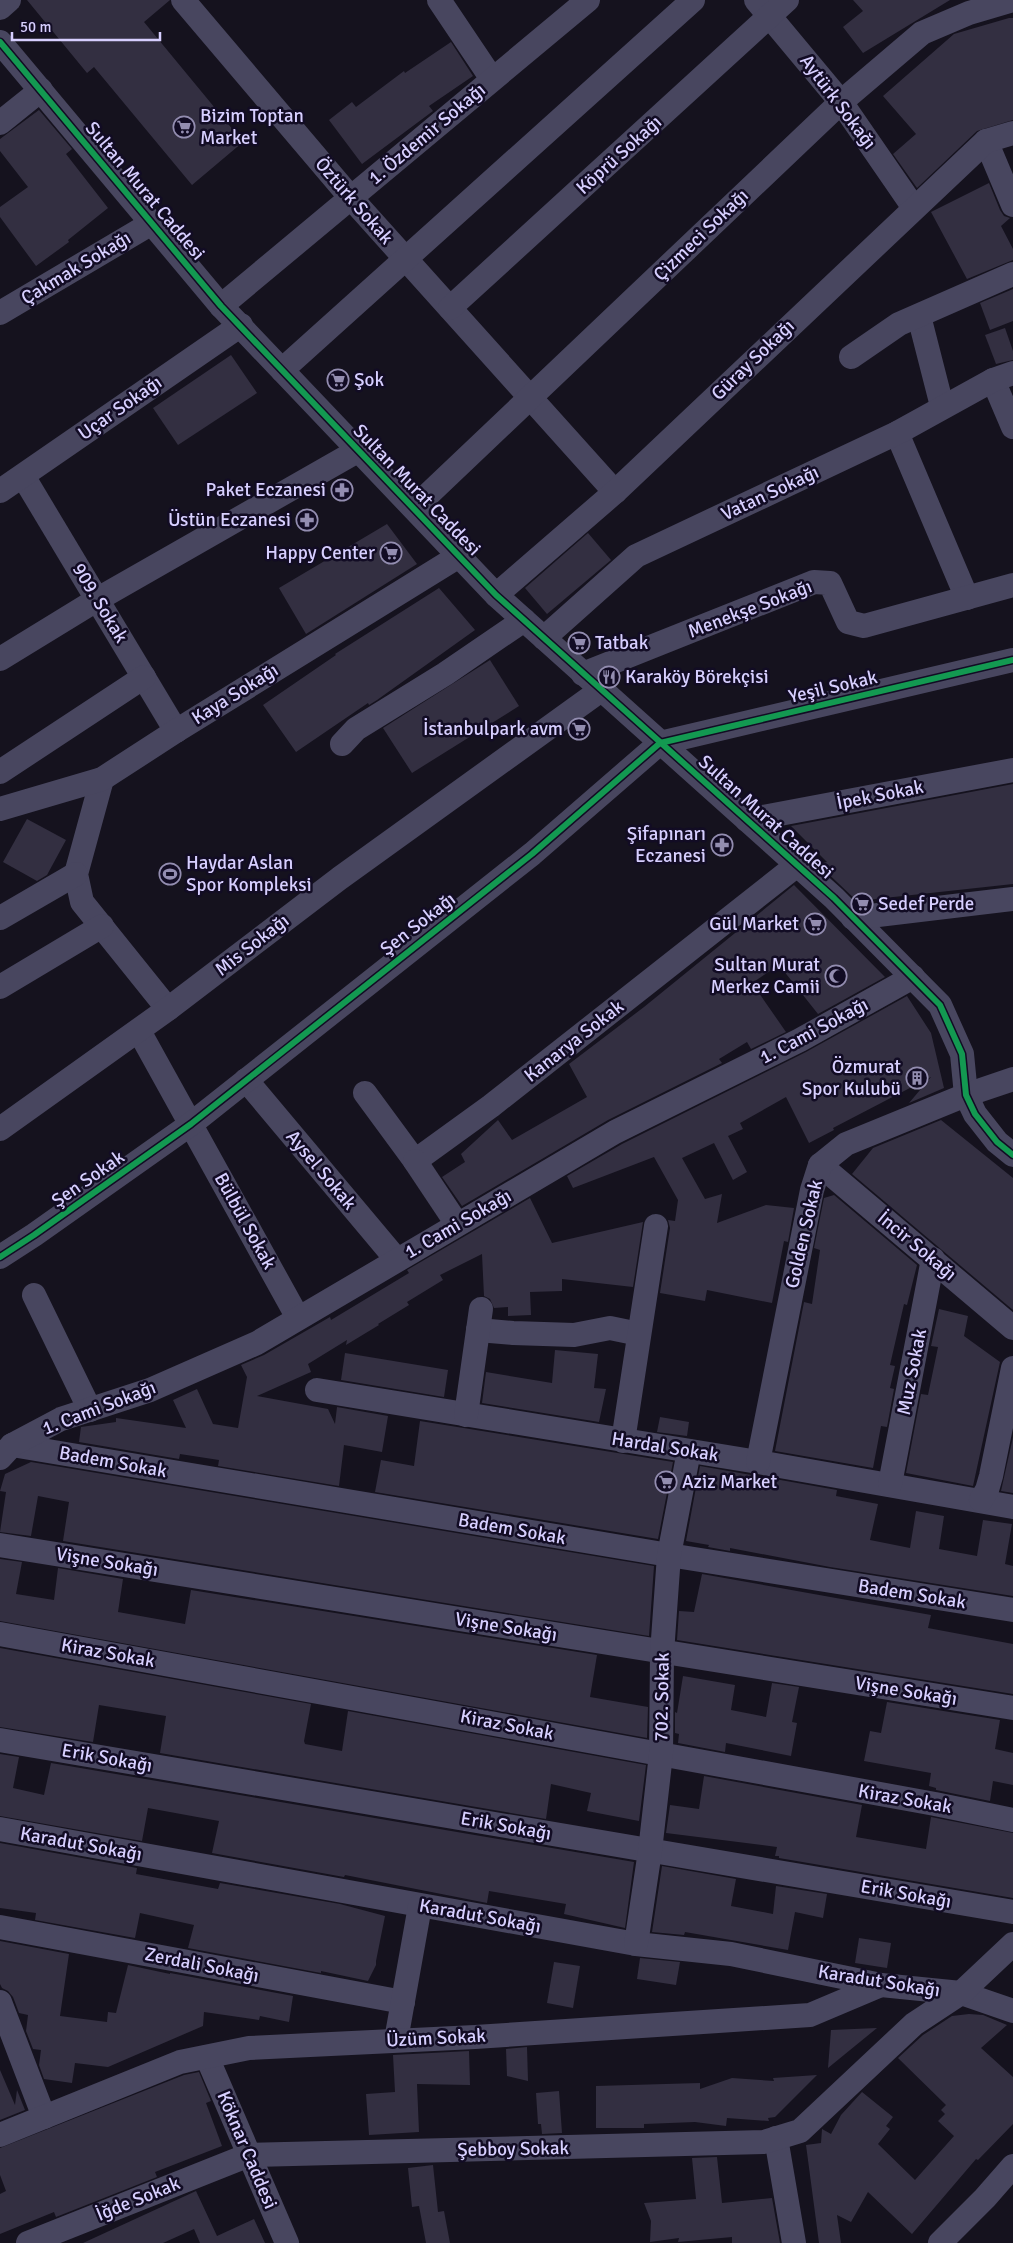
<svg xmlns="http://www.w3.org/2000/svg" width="1013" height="2243" viewBox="0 0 1013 2243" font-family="Signika,sans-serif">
  <rect width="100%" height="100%" fill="#15121e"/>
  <g fill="#332f41">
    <polygon points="27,0 170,0 144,22 243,142 192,185 94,67 87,73"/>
    <polygon points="853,0 950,0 863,53 843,27 863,11"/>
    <polygon points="1009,18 1013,18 1013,120 977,131 917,188 893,154 916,134 883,96 954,34"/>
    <polygon points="451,42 473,76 429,106 433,111 362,164 329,120 352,102 356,107 404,71 405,73"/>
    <polygon points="39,110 72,149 66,154 108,208 68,240 69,242 36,266 0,217 0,207 28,187 0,151 0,139"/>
    <polygon points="989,183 1000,210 1004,216 1010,218 1001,226 1013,249 1013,260 967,279 931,212"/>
    <polygon points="1013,289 1013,321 990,330 980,303"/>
    <polygon points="1005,328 1013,351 1013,360 996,364 985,335"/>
    <polygon points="231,355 257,393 178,445 153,408"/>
    <polygon points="387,524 417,564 306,634 279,588"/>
    <polygon points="588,533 611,560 547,614 525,588"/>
    <polygon points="439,588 475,630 377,700 369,705 368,703 296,752 263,705 336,655 335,654"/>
    <polygon points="490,660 519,706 412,773 383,728"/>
    <polygon points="1013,784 1013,884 857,901 818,864 827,862 791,826"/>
    <polygon points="27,819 66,840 47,875 37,881 3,862"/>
    <polygon points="794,885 885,977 818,1014 779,965 752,983 786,1032 751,1049 747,1042 719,1059 722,1063 608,1120 462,1206 442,1177 465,1162 461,1154 498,1120 512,1140 587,1097 569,1064 644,1007"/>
    <polygon points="907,996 931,1033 944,1088 909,1103 931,1077 833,1128 834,1130 809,1143 786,1097 740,1123 743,1129 728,1136 747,1172 733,1180 714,1143 682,1158 705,1199 722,1194 717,1223 766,1205 794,1208 788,1242 784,1241 772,1303 707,1290 705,1301 660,1293 670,1228 668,1220 675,1221 678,1200 654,1157 573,1188 567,1176 622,1144 806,1052"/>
    <polygon points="941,1120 1013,1178 1013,1310 852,1174 873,1148"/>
    <polygon points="834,1195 917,1265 907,1305 904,1304 890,1365 895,1366 890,1388 894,1389 887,1427 881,1426 873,1468 775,1451 804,1302 812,1304 820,1250 814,1248 824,1198"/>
    <polygon points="530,1198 552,1243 643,1222 633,1287 562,1279 562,1291 530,1292 531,1315 508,1316 508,1307 494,1308 490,1299 484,1296 482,1254 440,1275 443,1280 407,1302 409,1305 378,1324 379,1325 346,1345 347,1340 308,1364 311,1372 257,1396 328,1409 335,1424 337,1407 388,1416 382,1452 344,1445 339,1486 218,1466 219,1460 180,1454 179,1459 79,1442 81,1427 116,1422 116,1418 186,1428 173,1400 197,1389 213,1424 238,1428 247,1377 241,1365 264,1355 330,1317 331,1320 409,1273 407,1270"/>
    <polygon points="939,1309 968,1316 964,1336 1000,1362 973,1486 906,1473 921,1394 928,1395 938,1347 931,1346"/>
    <polygon points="555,1350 598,1354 594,1388 606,1389 599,1422 482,1403 486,1372 552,1383"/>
    <polygon points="345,1353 448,1370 444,1397 341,1380"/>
    <polygon points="660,1417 689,1422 687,1436 657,1432"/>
    <polygon points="420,1421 673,1462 658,1539 375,1492 381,1460 414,1466"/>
    <polygon points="1013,1437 1013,1493 1001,1491"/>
    <polygon points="31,1462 654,1566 649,1636 63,1541 69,1502 38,1496 31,1536 0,1532 6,1492 0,1491 5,1474"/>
    <polygon points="700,1466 837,1490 836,1496 878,1504 870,1540 910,1548 916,1511 944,1516 939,1549 977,1556 983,1520 1012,1524 1005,1564 1013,1566 1013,1596 830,1567 730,1548 730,1551 708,1547 709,1545 686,1541"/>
    <polygon points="0,1559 22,1562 16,1594 54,1600 58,1568 123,1579 118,1612 185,1624 191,1590 597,1655 590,1697 648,1707 647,1738 0,1621"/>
    <polygon points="702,1574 931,1615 928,1628 1013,1644 1013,1694 677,1640 679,1611 694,1612"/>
    <polygon points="0,1648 311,1704 304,1741 305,1744 342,1751 348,1711 646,1765 639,1821 587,1811 591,1793 551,1784 546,1819 160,1753 166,1716 99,1705 93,1742 0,1727"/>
    <polygon points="683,1676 735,1685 731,1710 766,1717 772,1683 799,1687 792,1722 797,1723 791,1756 726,1743 725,1752 678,1743 679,1734 675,1733 675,1712 677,1713"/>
    <polygon points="887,1702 1000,1720 995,1749 1013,1753 1013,1785 993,1781 990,1801 936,1790 936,1788 929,1786 931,1773 864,1761 870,1731 881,1733"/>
    <polygon points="0,1754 19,1757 13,1788 44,1795 51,1763 634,1862 625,1928 564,1914 566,1904 489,1891 487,1903 345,1875 344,1877 212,1853 219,1821 148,1808 142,1841 0,1816"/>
    <polygon points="704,1776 862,1805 856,1837 926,1849 931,1817 1013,1833 1013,1898 779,1858 779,1856 775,1856 777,1847 666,1833 670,1805 699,1809"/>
    <polygon points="0,1843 137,1868 136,1874 218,1889 220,1883 340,1904 385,1916 376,1961 376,1965 368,1981 321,1971 321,1973 188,1948 194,1925 140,1913 135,1938 35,1920 36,1913 0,1908"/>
    <polygon points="662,1866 736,1879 731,1906 768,1913 773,1914 776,1886 827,1894 823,1918 795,1912 788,1950 685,1932 684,1935 652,1932"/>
    <polygon points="859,1938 891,1943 887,1968 855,1963"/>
    <polygon points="0,1941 69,1954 60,2016 107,2022 108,2012 116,2013 128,1965 170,1974 170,1973 293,1996 289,2022 260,2016 259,2020 204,2012 203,2026 108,2067 75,2063 72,2083 44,2079 39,2065 41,2050 33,2049 26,2031 28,2015 19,2013 13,1997 8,1991 2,1988 0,1984"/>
    <polygon points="640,1958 680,1962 676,1985 637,1979"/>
    <polygon points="554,1962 580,1966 573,2008 547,2003"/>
    <polygon points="969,2014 983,2015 1007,2025 981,2048 1013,2077 1013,2124 978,2160 976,2159 912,2234 868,2192 851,2222 837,2215 841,2243 819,2243 806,2145 821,2143 822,2129 831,2134 841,2115 862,2092 893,2117 886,2126 890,2129 878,2144 915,2180 954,2136 938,2121 945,2114 941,2110 946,2105 898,2058 923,2035 952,2016"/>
    <polygon points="877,2028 828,2068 831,2030"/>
    <polygon points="527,2047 528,2081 507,2076 506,2049"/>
    <polygon points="469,2051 470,2085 417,2084 419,2132 369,2135 366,2094 395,2092 393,2055"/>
    <polygon points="0,2070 15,2105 17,2090 25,2110 0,2120"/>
    <polygon points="199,2072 211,2101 206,2103 222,2146 155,2172 157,2177 56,2217 54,2212 0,2234 0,2194 6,2191 0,2175 0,2148 184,2075"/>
    <polygon points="817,2075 775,2117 768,2118 769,2121 727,2118 726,2126 695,2122 644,2124 644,2128 596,2128 596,2086 700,2083 700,2089 732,2078 774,2081 773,2078"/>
    <polygon points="559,2091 562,2133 542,2134 541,2124 538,2124 536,2093"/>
    <polygon points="717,2157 722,2203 772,2198 780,2243 732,2243 732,2237 678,2242 679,2238 650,2242 651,2221 644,2203 696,2199 692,2158"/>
    <polygon points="433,2165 438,2212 444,2211 450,2243 426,2243 419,2206 412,2207 408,2168"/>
    <polygon points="196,2191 217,2236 254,2219 265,2243 200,2243 194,2229 163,2243 83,2243"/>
  </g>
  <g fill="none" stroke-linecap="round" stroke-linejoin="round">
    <g stroke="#48465f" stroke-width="24">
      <polyline points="183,0 351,198 615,492"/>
      <polyline points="439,0 492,79"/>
      <polyline points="756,0 841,102 914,208"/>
      <polyline points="0,8 9,0"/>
      <polyline points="0,42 221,306 496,595 834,898 940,1005 962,1054 966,1095 975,1114 997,1142 1013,1155"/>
      <polyline points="0,123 41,90"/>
      <polyline points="986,141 1013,205"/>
      <polyline points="221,306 588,0"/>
      <polyline points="450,308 787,0"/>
      <polyline points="0,313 152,223"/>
      <polyline points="919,316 942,406"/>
      <polyline points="851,357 899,324 1013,274"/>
      <polyline points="282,370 693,0"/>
      <polyline points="993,380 1013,427"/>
      <polyline points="897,433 967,598"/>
      <polyline points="23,476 176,731"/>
      <polyline points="0,491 241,325"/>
      <polyline points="414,508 841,102 922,33 969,13 1013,0"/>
      <polyline points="496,595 615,492 986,141 1013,133"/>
      <polyline points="544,638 636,556 897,433 993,380 1013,373"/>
      <polyline points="0,659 98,599 359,450"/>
      <polyline points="583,674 814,582 830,583 848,622 864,626 1013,585"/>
      <polyline points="342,744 356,729 445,674 524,620"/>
      <polyline points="0,772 144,677"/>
      <polyline points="102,779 76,874 82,902 168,1009"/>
      <polyline points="0,809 102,779 176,731 459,556"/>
      <polyline points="747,820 1013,770"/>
      <polyline points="0,918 76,874"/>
      <polyline points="853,918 1013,899"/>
      <polyline points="0,987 102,926"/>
      <polyline points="139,1031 298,1318"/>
      <polyline points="246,1080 397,1260"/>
      <polyline points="365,1093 415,1161 491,1106 797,865"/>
      <polyline points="0,1129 168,1009 340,878 601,690"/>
      <polyline points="415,1161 457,1224"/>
      <polyline points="820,1165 1013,1328"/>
      <polyline points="0,1257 34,1235 191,1124 532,854 660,743 1013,660"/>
      <polyline points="34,1295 90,1410"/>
      <polyline points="478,1330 513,1333 574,1335 610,1328 639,1334"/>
      <polyline points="317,1390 758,1462 1013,1507"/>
      <polyline points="466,1415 481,1309"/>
      <polyline points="623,1441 656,1226"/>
      <polyline points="12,1445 669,1555 1013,1610"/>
      <polyline points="0,1458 12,1445 61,1419 150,1390 257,1343 615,1132 800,1040 913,977"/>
      <polyline points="758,1462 812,1190 820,1165 846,1144 966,1095 1013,1079"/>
      <polyline points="890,1484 933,1259"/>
      <polyline points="981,1500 987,1490 991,1476 1013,1368"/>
      <polyline points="0,1545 1013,1708"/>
      <polyline points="0,1634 935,1804 1013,1820"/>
      <polyline points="0,1740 1013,1912"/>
      <polyline points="0,1829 636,1944 731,1954 881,1985 961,1993 1013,2011"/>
      <polyline points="0,1927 403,2002"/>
      <polyline points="636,1944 650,1851 661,1754 662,1653 669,1555 689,1451"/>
      <polyline points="0,2002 44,2117"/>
      <polyline points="396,2040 420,1906"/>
      <polyline points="207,2057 287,2243"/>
      <polyline points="0,2135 180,2062 249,2048 475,2037 810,2015 881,1985"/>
      <polyline points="776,2138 794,2243"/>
      <polyline points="28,2243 249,2155 764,2142 800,2131 914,2024 961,1993 1013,1944"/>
      <polyline points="940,2243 985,2198 1013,2166"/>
    </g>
    <g stroke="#120c24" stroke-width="9">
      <g id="cycleway">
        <polyline points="0,42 221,306 496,595 834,898 940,1005 962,1054 966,1095 975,1114 997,1142 1013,1155"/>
        <polyline points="0,1257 34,1235 191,1124 532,854 660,743 1013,660"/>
      </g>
    </g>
    <use href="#cycleway" stroke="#139951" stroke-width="6"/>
  </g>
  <defs>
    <g id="supermarket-ring" transform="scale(1.125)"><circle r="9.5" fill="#120c24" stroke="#938db0" stroke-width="1.5"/><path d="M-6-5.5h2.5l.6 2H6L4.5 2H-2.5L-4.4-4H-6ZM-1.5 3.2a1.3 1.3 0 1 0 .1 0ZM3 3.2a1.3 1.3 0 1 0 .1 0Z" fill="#938db0"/></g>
    <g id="pharmacy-ring" transform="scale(1.125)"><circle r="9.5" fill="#120c24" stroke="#938db0" stroke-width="1.5"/><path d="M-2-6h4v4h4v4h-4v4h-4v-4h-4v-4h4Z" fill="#938db0"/></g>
    <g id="restaurant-ring" transform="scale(1.125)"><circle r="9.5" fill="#120c24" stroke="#938db0" stroke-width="1.5"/><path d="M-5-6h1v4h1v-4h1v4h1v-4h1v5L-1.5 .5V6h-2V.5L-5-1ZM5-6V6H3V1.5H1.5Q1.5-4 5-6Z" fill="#938db0"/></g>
    <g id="stadium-ring" transform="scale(1.125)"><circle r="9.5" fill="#120c24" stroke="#938db0" stroke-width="1.5"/><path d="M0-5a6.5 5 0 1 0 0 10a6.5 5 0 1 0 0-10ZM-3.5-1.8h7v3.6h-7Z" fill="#938db0"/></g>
    <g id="mosque-ring" transform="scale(1.125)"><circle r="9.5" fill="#120c24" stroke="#938db0" stroke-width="1.5"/><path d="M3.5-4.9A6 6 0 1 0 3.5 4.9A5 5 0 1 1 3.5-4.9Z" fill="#938db0"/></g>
    <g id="building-ring" transform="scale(1.125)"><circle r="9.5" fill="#120c24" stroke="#938db0" stroke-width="1.5"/><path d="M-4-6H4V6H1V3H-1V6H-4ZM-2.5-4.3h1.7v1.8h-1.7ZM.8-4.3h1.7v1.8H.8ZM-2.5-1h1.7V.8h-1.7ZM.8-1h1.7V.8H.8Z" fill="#938db0"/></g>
  </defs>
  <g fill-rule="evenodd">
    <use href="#supermarket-ring" x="184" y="127"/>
    <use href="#supermarket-ring" x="338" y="380"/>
    <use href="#pharmacy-ring" x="342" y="490"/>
    <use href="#pharmacy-ring" x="307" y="520"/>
    <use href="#supermarket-ring" x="391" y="553"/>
    <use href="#supermarket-ring" x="579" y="643"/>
    <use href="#restaurant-ring" x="609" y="677"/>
    <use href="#supermarket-ring" x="579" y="729"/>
    <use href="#pharmacy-ring" x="722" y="845"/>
    <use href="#stadium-ring" x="170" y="874"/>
    <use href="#supermarket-ring" x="862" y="904"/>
    <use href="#supermarket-ring" x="815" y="924"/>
    <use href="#mosque-ring" x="836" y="976"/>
    <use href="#building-ring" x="917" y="1078"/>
    <use href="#supermarket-ring" x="666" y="1482"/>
  </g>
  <g text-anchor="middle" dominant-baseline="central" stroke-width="5" stroke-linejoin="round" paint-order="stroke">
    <g font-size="19" fill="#d7cfff" stroke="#120c24">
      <text transform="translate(838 102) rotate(53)">Aytürk Sokağı</text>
      <text transform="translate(427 134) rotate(-40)">1. Özdemir Sokağı</text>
      <text transform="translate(619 155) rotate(-42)">Köprü Sokağı</text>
      <text transform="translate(145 191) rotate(50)">Sultan Murat Caddesi</text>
      <text transform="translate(354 201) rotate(49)">Öztürk Sokak</text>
      <text transform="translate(701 235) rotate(-44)">Çizmeci Sokağı</text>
      <text transform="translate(76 268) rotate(-31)">Çakmak Sokağı</text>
      <text transform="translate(753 360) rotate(-44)">Güray Sokağı</text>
      <text transform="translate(120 408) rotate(-35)">Uçar Sokağı</text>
      <text transform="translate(417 490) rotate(46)">Sultan Murat Caddesi</text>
      <text transform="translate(770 493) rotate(-25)">Vatan Sokağı</text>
      <text transform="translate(100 603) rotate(59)">909. Sokak</text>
      <text transform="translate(750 609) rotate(-21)">Menekşe Sokağı</text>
      <text transform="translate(833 687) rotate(-13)">Yeşil Sokak</text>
      <text transform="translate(235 694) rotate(-32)">Kaya Sokağı</text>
      <text transform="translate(880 795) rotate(-11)">İpek Sokak</text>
      <text transform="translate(766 817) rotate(42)">Sultan Murat Caddesi</text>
      <text transform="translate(418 924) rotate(-38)">Şen Sokağı</text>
      <text transform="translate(252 945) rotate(-38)">Mis Sokağı</text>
      <text transform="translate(814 1031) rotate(-28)">1. Cami Sokağı</text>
      <text transform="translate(574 1041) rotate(-38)">Kanarya Sokak</text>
      <text transform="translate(321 1170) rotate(50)">Aysel Sokak</text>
      <text transform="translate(88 1179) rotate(-35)">Şen Sokak</text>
      <text transform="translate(245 1221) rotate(61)">Bülbül Sokak</text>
      <text transform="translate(458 1224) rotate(-30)">1. Cami Sokağı</text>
      <text transform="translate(804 1234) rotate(-77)">Golden Sokak</text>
      <text transform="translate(917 1246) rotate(40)">İncir Sokağı</text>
      <text transform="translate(912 1372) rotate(-79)">Muz Sokak</text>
      <text transform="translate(99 1408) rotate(-21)">1. Cami Sokağı</text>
      <text transform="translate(665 1447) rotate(9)">Hardal Sokak</text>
      <text transform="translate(113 1462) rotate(10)">Badem Sokak</text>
      <text transform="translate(512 1529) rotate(10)">Badem Sokak</text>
      <text transform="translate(107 1562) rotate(9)">Vişne Sokağı</text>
      <text transform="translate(912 1594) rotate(9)">Badem Sokak</text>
      <text transform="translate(506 1627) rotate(9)">Vişne Sokağı</text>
      <text transform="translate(108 1653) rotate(10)">Kiraz Sokak</text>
      <text transform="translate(906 1691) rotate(9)">Vişne Sokağı</text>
      <text transform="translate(662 1697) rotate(-89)">702. Sokak</text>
      <text transform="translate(507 1725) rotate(11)">Kiraz Sokak</text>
      <text transform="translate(107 1758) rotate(10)">Erik Sokağı</text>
      <text transform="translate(905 1799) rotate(10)">Kiraz Sokak</text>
      <text transform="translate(506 1826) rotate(10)">Erik Sokağı</text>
      <text transform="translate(81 1844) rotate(10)">Karadut Sokağı</text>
      <text transform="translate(906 1894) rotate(10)">Erik Sokağı</text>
      <text transform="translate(480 1916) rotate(10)">Karadut Sokağı</text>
      <text transform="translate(202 1965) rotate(11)">Zerdali Sokağı</text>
      <text transform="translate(879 1981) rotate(9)">Karadut Sokağı</text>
      <text transform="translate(436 2038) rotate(-3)">Üzüm Sokak</text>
      <text transform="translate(513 2149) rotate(-1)">Şebboy Sokak</text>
      <text transform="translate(247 2150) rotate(67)">Köknar Caddesi</text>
      <text transform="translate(138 2199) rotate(-22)">İğde Sokak</text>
    </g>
    <g font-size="19" fill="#d7cfff" stroke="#120c24" text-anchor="end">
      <text x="200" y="116" text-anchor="start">Bizim Toptan<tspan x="200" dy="22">Market</tspan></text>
      <text x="354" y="380" text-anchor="start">Şok</text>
      <text x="326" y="490">Paket Eczanesi</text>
      <text x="291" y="520">Üstün Eczanesi</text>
      <text x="375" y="553">Happy Center</text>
      <text x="595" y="643" text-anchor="start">Tatbak</text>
      <text x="625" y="677" text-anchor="start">Karaköy Börekçisi</text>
      <text x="563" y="729">İstanbulpark avm</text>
      <text x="706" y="834">Şifapınarı<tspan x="706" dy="22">Eczanesi</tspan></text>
      <text x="186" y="863" text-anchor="start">Haydar Aslan<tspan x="186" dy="22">Spor Kompleksi</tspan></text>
      <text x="878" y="904" text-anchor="start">Sedef Perde</text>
      <text x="799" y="924">Gül Market</text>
      <text x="820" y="965">Sultan Murat<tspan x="820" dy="22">Merkez Camii</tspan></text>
      <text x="901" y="1067">Özmurat<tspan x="901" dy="22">Spor Kulubü</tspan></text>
      <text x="682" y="1482" text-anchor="start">Aziz Market</text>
    </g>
  </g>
  <path d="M12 32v8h148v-8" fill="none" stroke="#d7cfff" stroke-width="2.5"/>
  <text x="20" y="32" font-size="15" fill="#d7cfff" stroke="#120c24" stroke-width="4" paint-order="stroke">50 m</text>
</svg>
